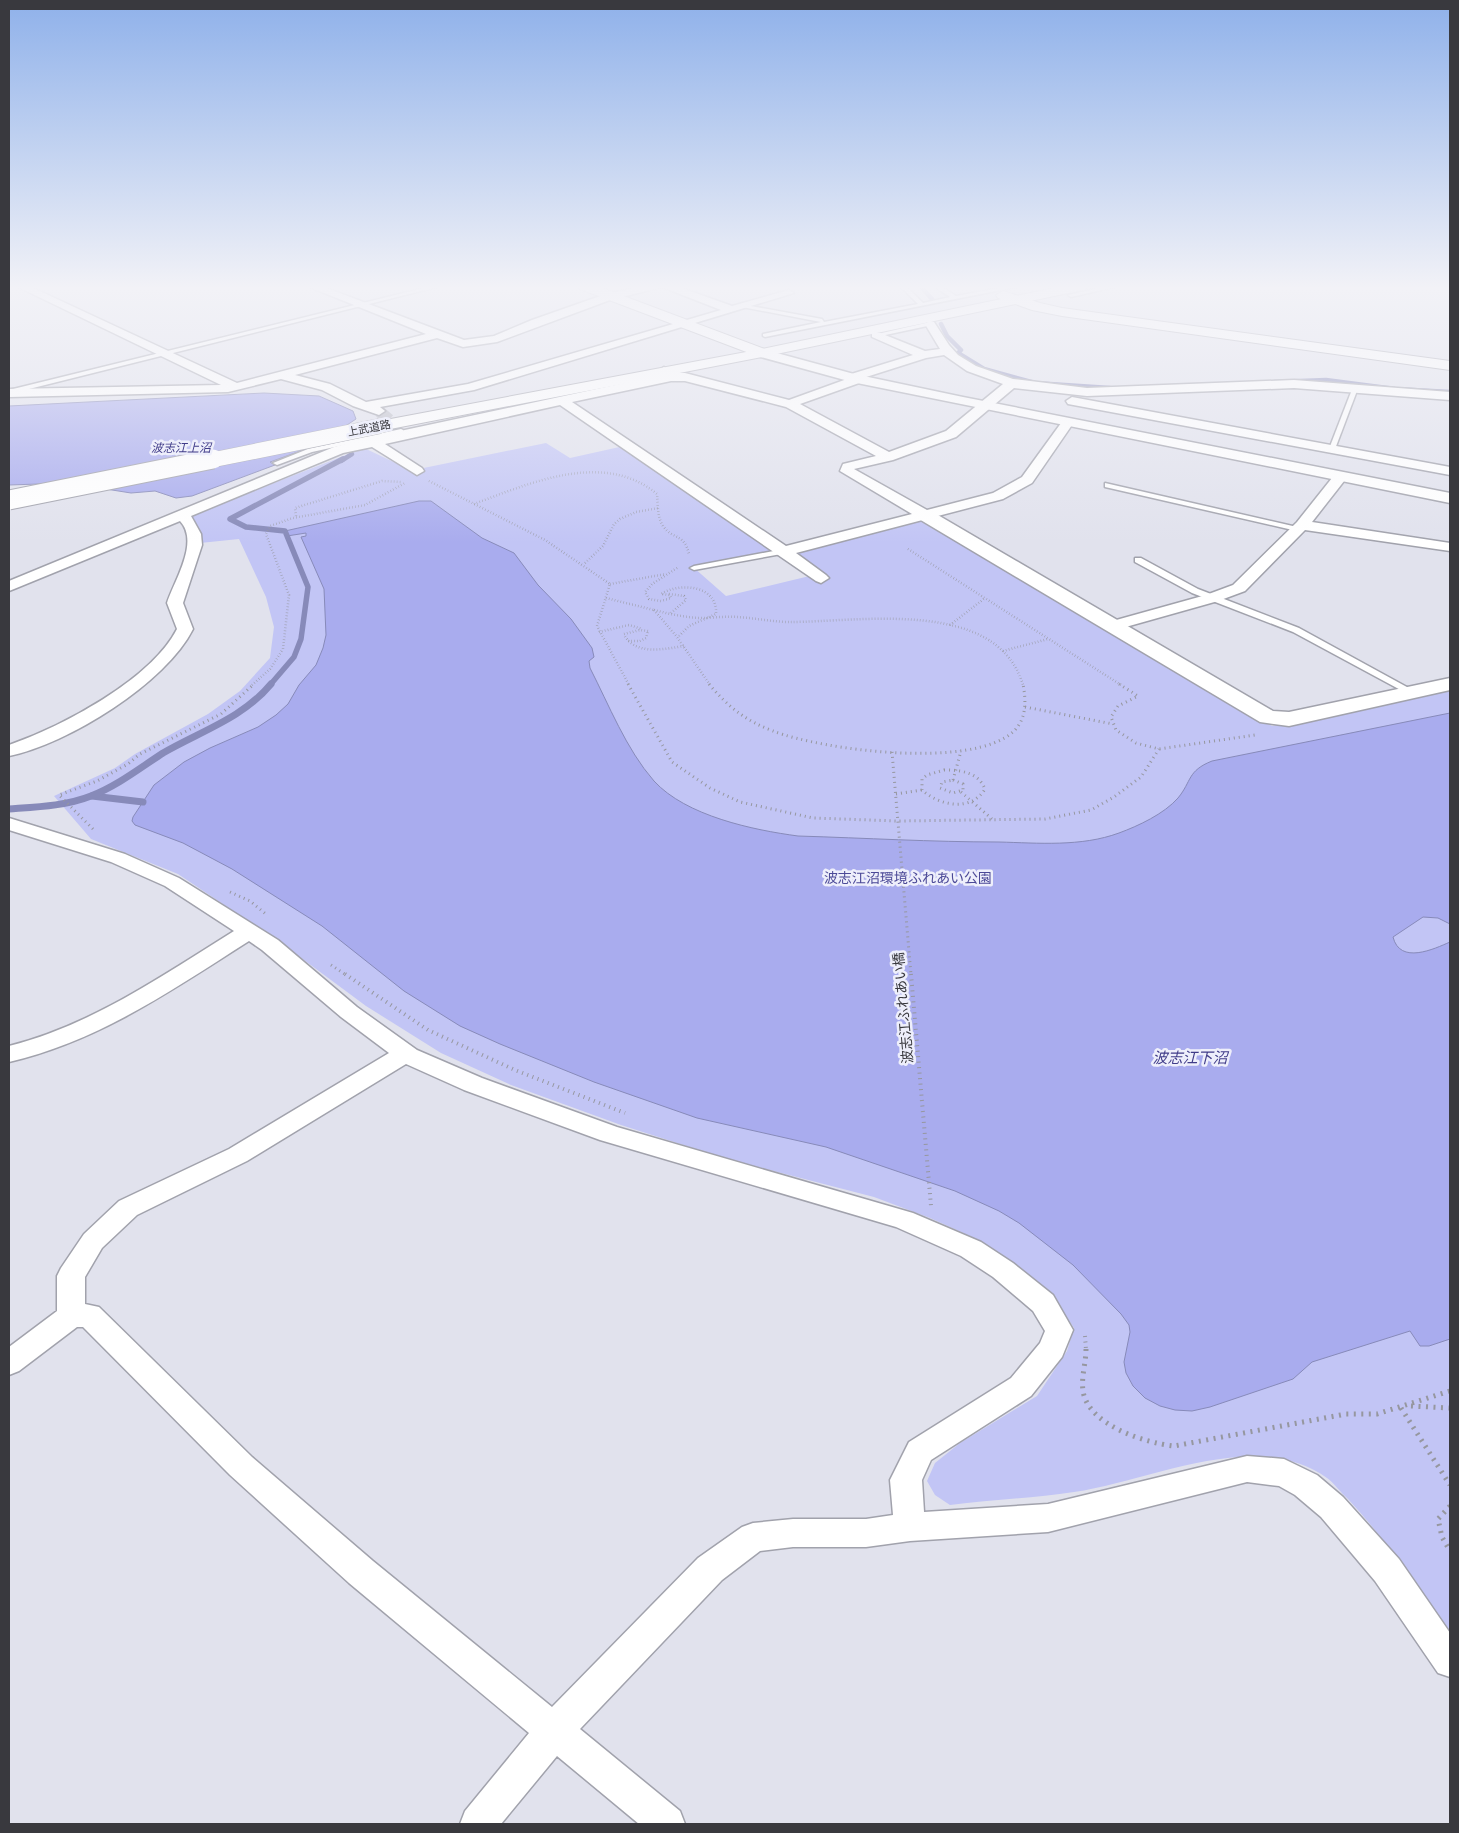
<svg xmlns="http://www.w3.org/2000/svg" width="1459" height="1833" viewBox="0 0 1459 1833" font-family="Poppins,'Noto Sans JP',sans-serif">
  <rect width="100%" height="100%" fill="#e1e2ed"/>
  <path fill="#c2c5f5" d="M546,443l24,15 54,-12 152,104 -83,17 33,29 96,-23 -29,-18 4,-4 121,-32 9,1 345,206 178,-36v945c-31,-47 -64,-95 -102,-136 -7,-6 -14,-16 -21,-21 -72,-51 -176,3 -253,14 -41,6 -83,8 -124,13l-15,-10 -8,-14 8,-18 25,-20 77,-47 30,-45 7,-23 -20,-30 -42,-35 -31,-22 -51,-23 -56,-21 -147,-38 -106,-34 -110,-40 -70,-32 -75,-47 -85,-63 -103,-69 -87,-35 -37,-43 61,-28 20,-14 73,-40 32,-23 30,-33 4,-31 -8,-30 -27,-58 -39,4 -8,-28 172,-67 36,17 9,6z"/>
  <g fill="#a9acee" stroke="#878ab9">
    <polygon points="264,393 319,396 353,411 356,419 317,445 270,462 275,465 192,496 176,498 155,491 131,493 68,483 9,485 9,406"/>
    <path d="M419,501h12l51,37 32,15 24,32 33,34 21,29 2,9 -5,4 1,7c19,37 36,81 64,113 32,35 99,49 144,55 67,2 134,6 201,6 39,1 82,5 120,-9 19,-7 45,-19 59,-35 14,-17 9,-27 34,-37l238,-48v211l-12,-6 -15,-1 -30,20c7,28 41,12 57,5v397l-21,7h-9l-10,-15 -98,31 -19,17 -83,28 -18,4 -17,-1 -15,-4 -15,-8 -12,-12 -7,-13 -2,-11 6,-30 -1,-7 -8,-11 -48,-49 -54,-42 -20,-12 -44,-20 -129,-44 -129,-29 -103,-36 -94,-38 -40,-18 -56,-35 -82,-65 -90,-57 -49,-26 -48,-18 -3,-4 1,-4 21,-32 30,-23 26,-14 48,-21 18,-12 12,-11 11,-19 17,-20 7,-17 3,-13 -2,-46 -23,-52 5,-1v-3l-19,3 -2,-5z"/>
  </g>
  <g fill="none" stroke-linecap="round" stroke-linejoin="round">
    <g stroke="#878ab9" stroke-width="4.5">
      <polyline points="920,286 932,299"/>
      <polyline points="941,324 947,336 961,350 958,353 984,369 1035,383 1110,388"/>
      <polyline points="1274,382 1326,380 1395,389 1450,392"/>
      <polyline points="341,461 352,454"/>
    </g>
    <polyline stroke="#878ab9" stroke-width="5.5" points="270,685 294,657 301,639 308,587 285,531 246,527 230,519 343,459"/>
    <g stroke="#878ab9" stroke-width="7">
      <polyline points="92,796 143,802"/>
      <path d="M9,809c27,-2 57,-3 82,-13 26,-10 49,-28 72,-43 38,-22 80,-35 108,-69"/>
    </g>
    <polyline stroke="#bfc0ca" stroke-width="12" stroke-dasharray="12 5.5" stroke-linecap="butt" points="380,412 400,429"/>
    <g stroke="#a1a2ac" stroke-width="3">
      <g id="service">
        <polygon points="432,286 441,286 9,394 9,390"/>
        <polygon points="900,286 906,286 923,303 950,297 933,286 940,286 956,296 1010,286 1021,286 765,337 763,336 763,334 821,322 737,306 740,304 822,319 824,322 918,304"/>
        <polygon points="1108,286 1119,286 1071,297 1068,295"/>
        <polygon points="930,322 932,325 876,337 873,335"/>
        <polygon points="1353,387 1358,388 1335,449 1330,450 1329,449"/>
        <polygon points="401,429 403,430 403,432 312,452 277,465 273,463 308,449"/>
        <polygon points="1105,483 1297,527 1301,529 1297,531 1105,487"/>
        <polygon points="784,549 787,549 787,553 694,570 690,568 694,566"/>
        <polygon points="1135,558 1141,558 1198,589 1299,628 1416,692 1411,695 1408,694 1293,632 1192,593 1135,562"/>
      </g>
    </g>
    <g stroke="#a1a2ac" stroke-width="3">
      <g id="minor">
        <path d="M16,286h13l208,97 189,-49 -119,-48h14l143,54 30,-4 38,-16 74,-26 39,-8h31l56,20 57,-16 5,3 -320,97 -94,17 5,4 -6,4 -26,-9 -31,-16 -41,-11 -53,13 -219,5v-8l212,-4zM662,287l59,23 -253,74 -102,18 -36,-18 -35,-9 142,-37 26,9 34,-5 113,-42z"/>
        <path d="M930,321l4,1 15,23 9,10 18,11 37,13 74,9 207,-8 156,12v8l-156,-12 -207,8 -73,-8 -58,49 -63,23 -39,9 73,41 66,-17 29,-16 42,-58h8l2,3 -42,61 -29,16 -207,54 30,22 3,3 -8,5 -5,-2 -256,-176 -175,39 37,24 2,3 -7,4 -45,-28 -29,6 -152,63 10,18 1,11 -19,58 10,26c-27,54 -125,115 -184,127v-11c52,-18 142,-65 168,-116l-10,-26c7,-22 33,-61 13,-82l-166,68 -5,2v-10l325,-134 38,-10 290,-62 -4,-4 6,-4 10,6h11l104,27 58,-21 1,-4 65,-20 -41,-18v-4h8l45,18 15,-2 -15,-25zM944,355l23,16 36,13 -57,47 -57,21 -89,-48 62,-22 1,-4 63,-20zM671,381h14l101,26 90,49 -33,8 -3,7 72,43 -126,32 -214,-144z"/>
        <polygon points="1072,397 1450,467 1450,475 1068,404 1066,401"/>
        <polygon points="1341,472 1348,476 1312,522 1450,543 1450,551 1305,530 1245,591 1218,601 1115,630 1107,625 1109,622 1206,595 1233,585 1297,522 1336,473"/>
        <path d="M9,818l116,36 54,24 99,62 79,67 60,43 65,28 135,49 296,86 68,29 32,21 40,32 20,35 -11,27 -31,39 -100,64 -9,20 2,32 124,-8 199,-48 37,3 33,16 26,22 56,62 51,74v44l-12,-4 -63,-92 -54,-64 -26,-22 -16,-9 -32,-4 -199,50 -138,9 -44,6h-73l-33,4 -38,29 -142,149 100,82 5,13h-46l-82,-68 -56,68h-41l5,-13 64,-78 -180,-150 -119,-108 -147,-148h-6l-58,44 -10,4v-28l48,-36v-35l4,-8 23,-34 35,-33 110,-52 160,-96 -48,-36 -79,-67 -13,-9c-77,49 -150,100 -240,121v-16c83,-21 153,-70 225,-115l-69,-45 -54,-24 -102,-32zM406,1064l58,26 136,50 296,87 65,29 32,21 40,34 12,20 -5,12 -29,35 -102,64 -19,38 3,35 -27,4h-73l-40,4 -11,4 -44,31 -146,149 -179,-146 -121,-104 -153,-150 -14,-3v-27l17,-29 35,-33 110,-54z"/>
      </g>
    </g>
    <g stroke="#a1a2ac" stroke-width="3">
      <g id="tertiary">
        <polygon points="762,349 854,374 963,397 1450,493 1450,503 852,382 757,356 755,353"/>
        <polygon points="925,510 931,511 1273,711 1289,712 1450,678 1450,690 1289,726 1260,722 919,519 916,515 919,511"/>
      </g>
    </g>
    <g stroke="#a1a2ac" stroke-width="2">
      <g id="secondary">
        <polygon points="578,286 597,286 767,350 769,353 767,356 757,356 580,289"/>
        <polygon points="1003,291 1040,303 1062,308 1450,361 1450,370 1062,316 1032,310 998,298 996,295"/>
      </g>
    </g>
    <g stroke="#a1a2ac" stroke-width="2">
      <polygon id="trunk" points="1064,286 1090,286 1083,290 762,357 380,431 374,430 372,426 374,422 380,421 762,349"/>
    </g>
    <g stroke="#96979f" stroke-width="2.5" stroke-dasharray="0.5 2.5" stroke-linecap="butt">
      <polyline points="429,481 545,540 610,584 597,626 629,685"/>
      <path d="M474,504c56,-21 130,-54 183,-10 1,10 0,23 6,32 10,14 21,7 26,28"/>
      <polyline points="296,516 295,508 382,481 402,482"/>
      <polyline points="908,549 1121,685"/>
      <polyline points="585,563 603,546 614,524 620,519 636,512 659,508"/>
      <path d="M677,568l-25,16 -7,8 4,7 12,2 10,-3 -1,-3 -9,-1c19,-12 57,-9 55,20l-27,12 -11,11"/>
      <polyline points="610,584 666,574"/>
      <polyline points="669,594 684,596 686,600 671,613"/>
      <polyline points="606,598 654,610"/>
      <path d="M654,610c15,4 30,7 45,8 13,0 25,-2 38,-1 18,1 36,5 53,5 69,0 207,-25 233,63"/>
      <polyline points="654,610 677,637 710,685"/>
      <polyline points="950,625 985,598"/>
      <path d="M648,631l-8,-1 -16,4c10,22 41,15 60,12"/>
      <polyline points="599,632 629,625 642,629"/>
      <polyline points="628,641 640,641 646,638 648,631"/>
      <polyline points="1003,651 1048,639"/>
      <polyline points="252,685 270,669 283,649 289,595 266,534 270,526 293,518 365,505 405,483"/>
    </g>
    <g stroke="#96979f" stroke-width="3" stroke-dasharray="1 4" stroke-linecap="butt">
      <polyline points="628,684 672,762 710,788 740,802 813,818 898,821 1045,819 1091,810 1114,797 1141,777 1159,749"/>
      <path d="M709,684c18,22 37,37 64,47 49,19 200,39 241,0 13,-13 12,-31 9,-47"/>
      <polyline points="1119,684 1138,696 1118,706 1111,717 1116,730 1136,743 1159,749 1255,735"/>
      <polyline points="1025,707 1113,724"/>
      <polyline points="892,752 911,975"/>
      <path d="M944,770c17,0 34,2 41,19 -14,23 -45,17 -63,1v-11l5,-4z"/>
      <polygon points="953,780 963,784 963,790 953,793 940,788 942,782"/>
      <polyline points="953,780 961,751"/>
      <polyline points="961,792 992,819"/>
      <polyline points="896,794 922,790"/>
      <polyline points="93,829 59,795 97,781 128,764 140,754 221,714 254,684"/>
      <polyline points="230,892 250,901 267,915"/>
      <polyline points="331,965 346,975"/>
    </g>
    <g stroke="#96979f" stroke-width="4" stroke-dasharray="1 4.5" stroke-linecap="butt">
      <polyline points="345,974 428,1030 515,1070 625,1113"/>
      <polyline points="911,974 931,1206"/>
      <polyline points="1085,1336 1086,1350"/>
    </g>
    <g stroke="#96979f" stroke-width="5" stroke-dasharray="2 5.5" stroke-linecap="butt">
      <path d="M1086,1349c0,14 -5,28 -3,42 5,34 62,52 91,55l172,-32h31l73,-23"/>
      <polyline points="1411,1406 1450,1408"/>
      <polyline points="1401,1408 1450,1485"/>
      <polyline points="1450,1506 1438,1519 1442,1537 1450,1551"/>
    </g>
    <use href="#service" fill="#fff" fill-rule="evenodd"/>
    <use href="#minor" fill="#fff" fill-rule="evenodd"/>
    <use href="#tertiary" fill="#fff" fill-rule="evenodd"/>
    <use href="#secondary" fill="#fff" fill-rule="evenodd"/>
    <use href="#trunk" fill="#fff" fill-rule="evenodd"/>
    <g stroke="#a1a2ac" stroke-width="16" stroke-linecap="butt">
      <polyline id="trunk-bridge-far1" points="207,461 380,426"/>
    </g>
    <g stroke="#a1a2ac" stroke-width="21" stroke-linecap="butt">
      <polyline id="trunk-bridge" points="9,500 213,459"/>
    </g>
    <use href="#trunk-bridge-far1" stroke="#fff" stroke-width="15"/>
    <use href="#trunk-bridge" stroke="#fff" stroke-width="19"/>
  </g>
  <linearGradient id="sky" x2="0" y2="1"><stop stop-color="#8fb1ea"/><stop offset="0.53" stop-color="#f2f2f7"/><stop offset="1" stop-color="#f2f2f7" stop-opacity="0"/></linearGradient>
  <rect width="1459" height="543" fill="url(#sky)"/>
  <g text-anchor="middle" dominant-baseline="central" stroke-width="5" stroke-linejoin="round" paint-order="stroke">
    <g font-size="11" fill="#39393e" stroke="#eeeffb">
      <text transform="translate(369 428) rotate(-11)">上武道路</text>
    </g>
    <g font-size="12" font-style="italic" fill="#403c89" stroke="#eeeffb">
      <text x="181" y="447">波志江上沼</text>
    </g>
    <g font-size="14" fill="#4b4997" stroke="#eeeffb">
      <text x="908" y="878">波志江沼環境ふれあい公園</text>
    </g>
    <g font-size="14" fill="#39393e" stroke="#eeeffb">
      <text transform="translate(903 1008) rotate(-95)">波志江ふれあい橋</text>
    </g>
    <g font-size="15" font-style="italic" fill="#403c89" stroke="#eeeffb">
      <text x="1190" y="1057">波志江下沼</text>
    </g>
  </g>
  <rect width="1459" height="1833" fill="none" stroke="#39393e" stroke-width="20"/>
</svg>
